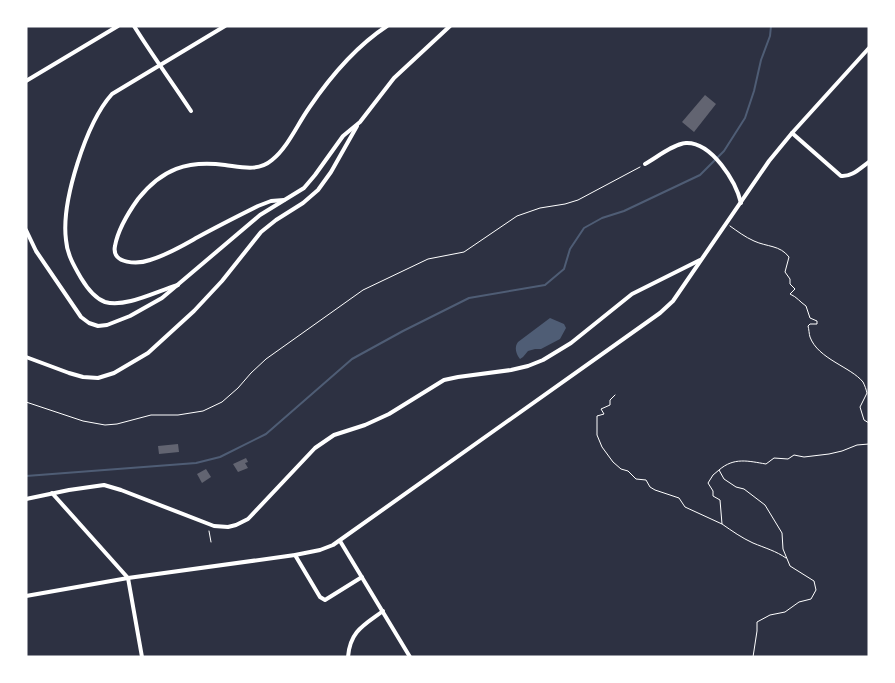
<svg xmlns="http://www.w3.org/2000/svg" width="895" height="683" viewBox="0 0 895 683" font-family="'Crimson Pro',serif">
  <rect width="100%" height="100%" fill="#2d3142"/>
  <path fill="#4f5d75" d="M550,318l14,6 2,4 -6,11 -19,10h-6l-7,2 -5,6 -3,2c-4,-5 -6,-12 -2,-17z"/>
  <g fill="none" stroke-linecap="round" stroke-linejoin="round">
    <polyline stroke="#4f5d75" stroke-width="2" points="26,476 196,463 220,457 266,434 352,359 403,331 469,298 545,285 564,269 570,249 584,228 602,218 624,211 700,175 724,151 745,118 754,91 761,60 770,36 771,26"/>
  </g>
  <g fill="#626471">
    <polygon points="705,95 716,104 694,132 682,122"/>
    <polygon points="178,444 179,452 159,454 158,446"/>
    <polygon points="246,458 248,462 245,463 248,468 238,472 233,464"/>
    <polygon points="206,469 211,477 202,483 197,474"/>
  </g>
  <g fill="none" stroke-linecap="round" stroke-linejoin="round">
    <g stroke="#fff" stroke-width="1">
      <path d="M730,226c7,5 15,11 24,15 13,6 26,4 35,16l-4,15 5,7v5l5,5 -5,5c7,3 10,8 16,12l4,12 7,3v3h-7l-2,2c1,3 1,8 2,11 8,22 41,30 53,45 2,4 3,7 4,11l-7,14 4,13 5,3"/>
      <polyline points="615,395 610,400 610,405 601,409 604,414 597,416 597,435 602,447 613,462 621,469 628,471 636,479 646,480 650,487 655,490 679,498 685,507 722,524 720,500 713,496 713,491 708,483 713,475 719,470"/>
      <polyline points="26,402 83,421 105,425 117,424 151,415 178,415 203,411 222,402 238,388 251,373 266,359 363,290 428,259 464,252 517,216 540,208 565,204 578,200 640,167"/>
      <path d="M722,524c10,7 20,14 31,19 12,5 23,8 33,15"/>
      <polyline points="209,531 211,542"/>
      <path d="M753,657l4,-26v-9l13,-7 15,-3 14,-10 12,-3 5,-9 -2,-9 -24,-15 -7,-17 -1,-16 -17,-28 -21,-16 -8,-2 -12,-8 -5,-9c15,-13 29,-9 47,-6l8,-6 14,1 6,-4 10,2 25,-3 13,-3 15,-6 12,-1"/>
    </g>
    <g stroke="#fff" stroke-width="4">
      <path d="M134,26c18,29 38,56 57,85"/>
      <polyline points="26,81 118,26"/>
      <path d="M792,133l49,43c11,1 19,-8 28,-14"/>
      <path d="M645,164c11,-6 28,-20 41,-21 26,-1 50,39 55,60"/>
      <path d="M284,200l-13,1 -13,5c-20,10 -40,20 -60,31 -16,9 -31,18 -48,23 -11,4 -39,5 -35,-14 3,-17 13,-33 23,-47 24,-30 49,-39 87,-34 16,2 33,7 47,-5 16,-13 25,-35 37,-52 21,-31 46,-61 78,-82"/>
      <polyline points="26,230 36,251 81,317 89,323 98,326 107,325 130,316 162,298 260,215 304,188 315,175 343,136 360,122 394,78 450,26"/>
      <path d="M178,285c-21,6 -52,23 -73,17 -11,-4 -18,-14 -24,-24 -7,-12 -14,-24 -15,-38 -5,-38 20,-117 46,-146l113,-68"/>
      <polyline points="26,357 69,373 83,377 98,378 114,373 148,353 194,311 222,281 261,232 276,220 303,203 318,190 331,172 357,126"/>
      <polyline points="52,493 128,578 142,657"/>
      <polyline points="26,499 69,490 104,485 121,490 214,526 228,527 236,525 248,519 315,448 334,435 365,425 389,414 444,380 458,377 511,370 528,366 543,360 571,343 632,294 700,260"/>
      <polyline points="340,541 410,657"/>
      <polyline points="295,555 320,597 325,600 362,577"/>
      <polyline points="26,596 128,578 295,555 320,550 333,545 660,313 673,301 769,161 792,133 869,48"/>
      <path d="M348,657c2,-26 16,-32 35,-46"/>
    </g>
  </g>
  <rect width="895" height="683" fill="none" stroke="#ffffff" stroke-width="55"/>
</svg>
